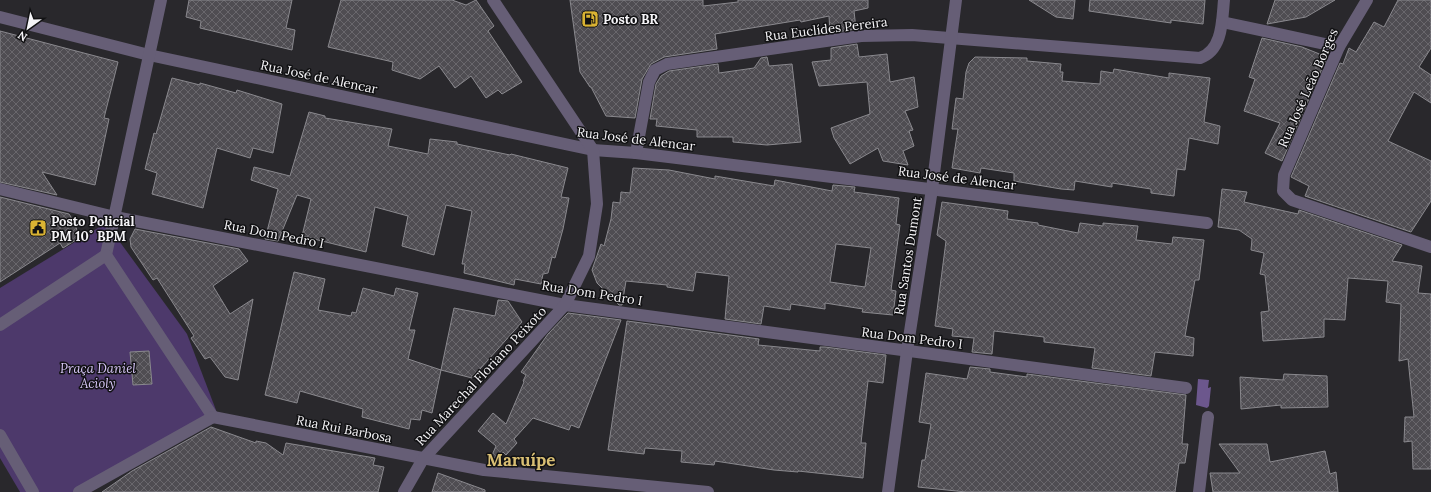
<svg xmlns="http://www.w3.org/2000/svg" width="1431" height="492" viewBox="0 0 1431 492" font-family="Lora,serif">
  <defs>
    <pattern id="building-cross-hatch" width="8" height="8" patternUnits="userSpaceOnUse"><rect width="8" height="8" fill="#4f4d52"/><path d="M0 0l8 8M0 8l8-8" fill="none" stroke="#69676c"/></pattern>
  </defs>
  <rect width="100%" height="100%" fill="#29282c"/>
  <polygon fill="#4d396b" points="106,223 187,334 219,418 89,492 20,492 0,458 0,288"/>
  <polygon fill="#6c578d" points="1198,379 1209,380 1208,388 1211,387 1209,406 1207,408 1196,405"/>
  <g fill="url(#building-cross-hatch)" stroke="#8a898e" fill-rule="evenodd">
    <polygon points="189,0 292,0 286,28 295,30 292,50 200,28 201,21 186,17"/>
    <polygon points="341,0 452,0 466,5 476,0 494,26 488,31 522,82 502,94 498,90 486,98 471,76 455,88 439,66 420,79 392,70 393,62 328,47"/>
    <polygon points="570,0 703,0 703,6 738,2 738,0 868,0 868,8 854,11 856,29 830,33 829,16 801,22 800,20 715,34 717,49 664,57 651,64 642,79 635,118 606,116 591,87 590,87 580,72"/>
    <polygon points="1029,0 1075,0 1073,19 1056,17"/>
    <polygon points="1090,0 1205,0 1203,24 1171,20 1171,23 1089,11"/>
    <polygon points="1275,0 1335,0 1306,17 1267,24"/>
    <polygon points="1398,0 1431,0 1431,48 1419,67 1431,75 1431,103 1414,92 1388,141 1431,161 1431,201 1411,232 1305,196 1309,186 1291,177 1340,63 1343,64 1349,48 1356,52 1374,22 1384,27"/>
    <polygon points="0,31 118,62 104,118 109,119 95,185 42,172 57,195 0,182"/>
    <polygon points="1262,38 1302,47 1327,57 1282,161 1265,153 1280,123 1244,111 1255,79 1249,77"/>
    <polygon points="857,44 859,57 887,54 890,82 914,77 918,107 905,111 913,130 909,131 914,146 903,151 908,165 883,161 878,148 850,164 834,138 831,128 870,114 867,82 819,86 812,62 831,60 831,48"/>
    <polygon points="767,57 769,66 792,64 801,142 767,145 733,142 733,137 697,137 697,130 656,126 657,119 650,119 656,84 661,76 669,71 718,64 719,73 754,68 761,58"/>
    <polygon points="975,57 1027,58 1027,61 1061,64 1060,72 1063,72 1062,81 1100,84 1101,71 1113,73 1114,69 1169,78 1169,73 1210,78 1204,122 1220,126 1218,144 1189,138 1185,170 1177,169 1174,196 1151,193 1151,189 1112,183 1112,187 1075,181 1074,190 1061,189 1014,181 1014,173 981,168 980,173 952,168 958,129 952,129 956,98 963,99 966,72 969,63"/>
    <polygon points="172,78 200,85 200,83 236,93 237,90 282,104 273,153 253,148 250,158 217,148 203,208 152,194 157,173 145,169 154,133 156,134"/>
    <polygon points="309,112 325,116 325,118 392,129 388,146 428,154 430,139 457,142 457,144 510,155 511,154 568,168 561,197 569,198 563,229 555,258 552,257 548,273 543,274 541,284 515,279 514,285 464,273 465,264 462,264 472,211 446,205 434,255 402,246 408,216 375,207 366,252 302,236 311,199 297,195 278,241 265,239 278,189 251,180 254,167 290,176"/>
    <path d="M633,168l36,2 46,9v-3l59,10 1,-6 57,11 1,-6 22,2 -1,5 45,6 -3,26 4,1 -9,65 5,1 -3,24 -31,-3 1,-3 -38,-6v6l-34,-5 -1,6 -26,-4 -3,18 -36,-5 4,-43 -33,-4 -3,19 -26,-4v-2l-41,-4 -4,24h-3l-22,-22 -5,-13 9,-26 3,2 7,-27 2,-17 7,1 1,-11 9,1zM836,244l35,4 -6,39 -35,-5z"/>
    <polygon points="1222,189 1247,192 1244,202 1298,214 1299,210 1402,245 1392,261 1422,266 1418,293 1431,294 1431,469 1413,469 1412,441 1404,442 1405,417 1414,417 1408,359 1399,361 1401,304 1386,302 1388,281 1348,278 1345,320 1324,319 1324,337 1263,341 1261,312 1269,311 1265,275 1260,274 1264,253 1251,250 1252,239 1239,230 1218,227"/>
    <polygon points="0,197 69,214 75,223 79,238 63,248 60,243 0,282"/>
    <polygon points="942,202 1008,211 1007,219 1038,223 1038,225 1078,233 1080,223 1103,226 1103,223 1138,226 1136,240 1172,244 1173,237 1204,240 1199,280 1195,280 1185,336 1194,338 1193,356 1155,352 1151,376 1092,368 1095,348 1044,342 1044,337 994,331 992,354 972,352 974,338 952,336 953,329 935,326 946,241 937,235"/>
    <polygon points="135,229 239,249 248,261 213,286 230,314 253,299 238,380 225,377 210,357 205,359 191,338 194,336 157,278 153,280 131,247 130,239"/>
    <polygon points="294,272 325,279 318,310 351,316 352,312 356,313 363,288 394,296 396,288 418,293 409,330 415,330 408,359 441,370 432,413 422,410 420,420 411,419 409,429 362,417 363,409 300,391 297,403 265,395"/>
    <polygon points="498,300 508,301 522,322 472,378 441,370 454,308 495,316"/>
    <polygon points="568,313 621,320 579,428 571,425 569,430 533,418 514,439 517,443 506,455 503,452 492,463 489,462 496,446 478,431 493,413 506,424 524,382 523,381 526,375 521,372 548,334"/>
    <polygon points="627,321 759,339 758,345 820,351 820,347 825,347 886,355 883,383 868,381 861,443 866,443 863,478 798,471 798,472 774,470 715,461 714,465 681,462 682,451 645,448 644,454 608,450"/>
    <polygon points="149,351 152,384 133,385 130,352"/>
    <polygon points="970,367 990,369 990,372 1027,377 1027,374 1186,395 1182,444 1188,444 1185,463 1179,463 1175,492 966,492 918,487 922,460 925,460 931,424 919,422 926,373 967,379"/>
    <polygon points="1284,374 1327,376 1328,407 1281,408 1281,405 1241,409 1240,377 1283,380"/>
    <polygon points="211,427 256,443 256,441 266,443 283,455 286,443 375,458 373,465 384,467 378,492 102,492 132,471"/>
    <polygon points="1219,444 1267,444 1270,462 1325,451 1330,474 1336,472 1338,492 1213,492 1210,473 1240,473"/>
    <polygon points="438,473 485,490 485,492 432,492"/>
  </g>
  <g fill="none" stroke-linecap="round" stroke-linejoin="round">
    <g stroke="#665e76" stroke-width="12">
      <polyline points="1367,0 1339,47 1284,175 1283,191 1292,200 1431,247"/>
      <polyline points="0,17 149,55 593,150 636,153 1207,223"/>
      <polyline points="1222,22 1339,47"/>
      <path d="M636,153l13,-71 6,-12 12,-6 194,-28 51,-1 288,23c23,-8 22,-38 24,-58"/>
      <polyline points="0,189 115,217 565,305 1186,388"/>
      <polyline points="106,255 161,0"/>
      <polyline points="0,325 106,255 213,417"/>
      <polyline points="213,417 484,470 708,492"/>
      <polyline points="0,435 33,492"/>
      <polyline points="79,492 213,417"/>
      <polyline points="404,492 423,459 565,305 589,256 597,204 593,150 493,0"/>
      <polyline points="888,492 907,351 932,189 956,0"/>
      <polyline points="1199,492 1208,417"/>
    </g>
  </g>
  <defs>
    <g id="fuel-square" transform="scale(0.9)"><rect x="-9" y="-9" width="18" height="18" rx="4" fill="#dab333" stroke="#111113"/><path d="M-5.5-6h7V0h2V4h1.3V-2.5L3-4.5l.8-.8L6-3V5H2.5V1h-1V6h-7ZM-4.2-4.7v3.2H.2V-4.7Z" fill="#111"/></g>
    <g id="civic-square" transform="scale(0.9)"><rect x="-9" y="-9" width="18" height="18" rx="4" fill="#dab333" stroke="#111113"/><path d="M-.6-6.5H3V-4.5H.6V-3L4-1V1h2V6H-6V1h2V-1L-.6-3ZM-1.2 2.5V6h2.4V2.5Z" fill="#111"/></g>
  </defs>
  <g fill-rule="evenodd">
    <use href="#fuel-square" x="590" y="19"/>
    <use href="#civic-square" x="38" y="228"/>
  </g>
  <g text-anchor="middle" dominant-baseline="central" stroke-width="3" stroke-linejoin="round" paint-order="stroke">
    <g font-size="13" font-weight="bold" fill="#f5f4f7" stroke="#111113" text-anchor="start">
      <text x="603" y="19">Posto BR</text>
      <text x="51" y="221">Posto Policial<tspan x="51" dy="15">PM 10˚ BPM</tspan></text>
    </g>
    <g font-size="13" fill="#f5f4f7" stroke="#111113">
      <text transform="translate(826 29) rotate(-7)">Rua Euclídes Pereira</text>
      <text transform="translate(319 77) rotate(12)">Rua José de Alencar</text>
      <text transform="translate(1308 88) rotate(-66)">Rua José Leão Borges</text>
      <text transform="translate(636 139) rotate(7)">Rua José de Alencar</text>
      <text transform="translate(957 178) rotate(7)">Rua José de Alencar</text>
      <text transform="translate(274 234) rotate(11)">Rua Dom Pedro I</text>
      <text transform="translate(908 256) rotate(-81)">Rua Santos Dumont</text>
      <text transform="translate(592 293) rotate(9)">Rua Dom Pedro I</text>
      <text transform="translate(912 338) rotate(7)">Rua Dom Pedro I</text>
      <text transform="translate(481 376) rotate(-47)">Rua Marechal Floriano Peixoto</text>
      <text transform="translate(344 429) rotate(11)">Rua Rui Barbosa</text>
    </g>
    <g font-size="13" font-style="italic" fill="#d7c6f7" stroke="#111113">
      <text x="98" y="368">Praça Daniel<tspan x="98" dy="15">Acioly</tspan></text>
    </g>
    <g font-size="17" font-weight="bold" fill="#d9bf73" stroke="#111113">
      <text x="521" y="460">Maruípe</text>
    </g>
  </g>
  <g transform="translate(28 28) rotate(213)" stroke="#111113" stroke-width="3" paint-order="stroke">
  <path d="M0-3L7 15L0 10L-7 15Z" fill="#f5f4f7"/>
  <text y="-6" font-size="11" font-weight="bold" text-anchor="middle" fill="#f5f4f7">N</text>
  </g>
</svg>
